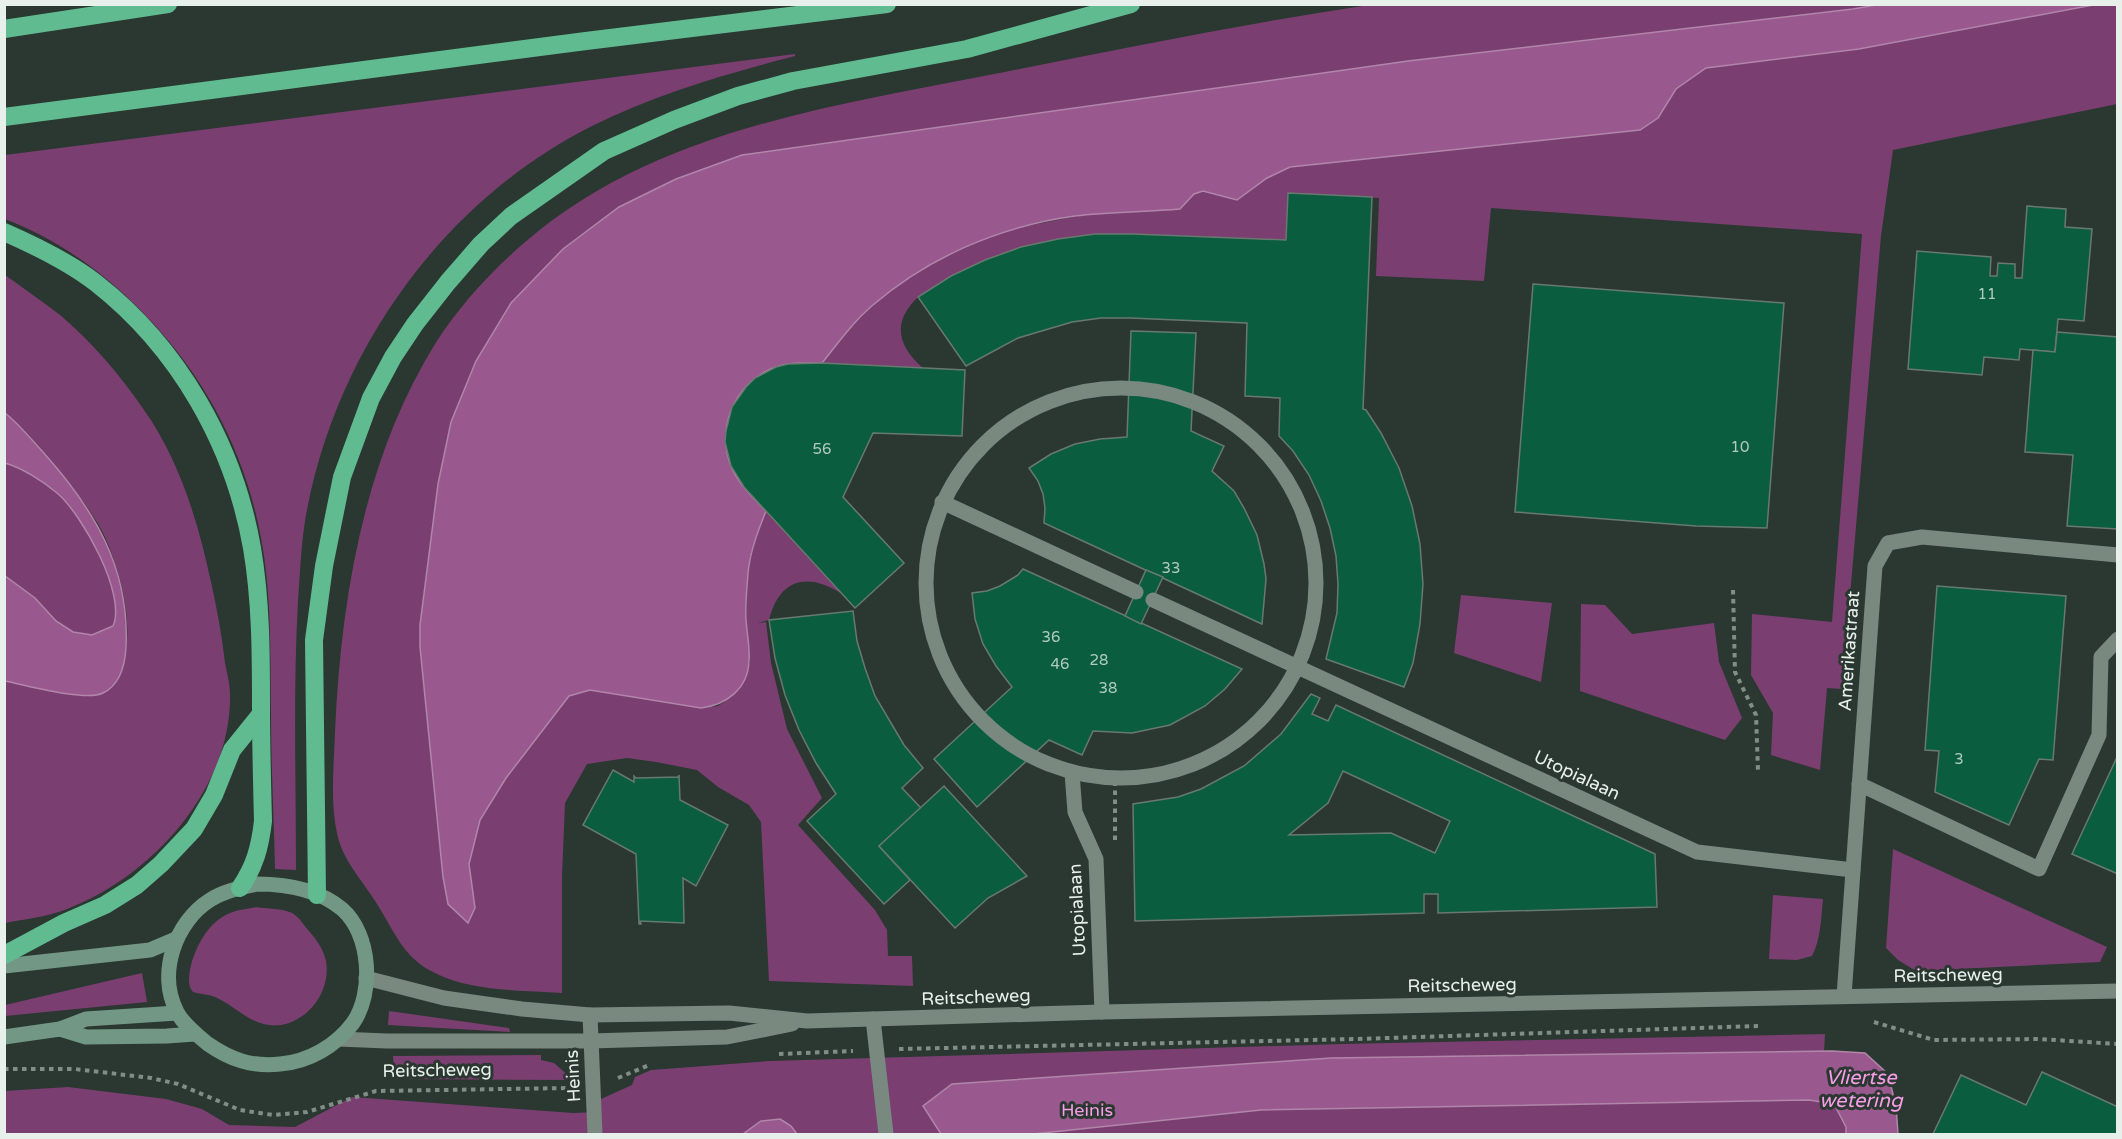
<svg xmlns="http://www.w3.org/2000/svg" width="2122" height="1139" viewBox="0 0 2122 1139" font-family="'Varela Round',sans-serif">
  <rect width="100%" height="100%" fill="#2a3831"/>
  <g fill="#7a3f70">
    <path d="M1369,5h507l-23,4 -445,52 -666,94 -66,24 -57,28 -56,42 -52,54 -60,119 -13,62 -18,141 55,283 -6,-44 11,-44 26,-42 63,-82 21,-6 111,18 17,-2 9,-6 23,-37 -4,-46 2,-47 9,-36 9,-23 78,84c-35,-23 -64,-18 -75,25l-12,3 9,-1 5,41 16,66 35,69 -24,27 77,85 12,20 1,26h24l1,30 -144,-5 -8,-159 -12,-17 -31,-18 -21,-17 -41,-8 -29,-4 -40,6 -22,39 -3,73v117c-41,-3 -89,-1 -127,-20 -32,-15 -40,-41 -58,-69 -14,-23 -35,-44 -40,-71 -7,-31 -3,-70 -2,-101 6,-134 29,-273 100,-388 34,-54 90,-108 144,-142 123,-78 269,-99 410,-127 126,-25 253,-51 380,-70z"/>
    <path d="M2093,5h24v99l-224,46 -12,86 -39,453 -15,-1 -7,82 -49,-15 2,-42 -22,-38 1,-61 80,8 30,-388 -371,-26 -7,73 -108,-5 3,-78 -91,-5 -2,47 -153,-6h-38l-37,5 -37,8 -103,50c-26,25 -21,48 5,71l-101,-5c15,-19 31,-39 49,-56 38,-36 96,-64 146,-79l186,-37 34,9 30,-22 23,-11 350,-37 18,-12 18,-29 29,-21 154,-19z"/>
    <path d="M795,54v2c-70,18 -139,38 -203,70 -151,76 -259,229 -287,395 -4,26 -5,53 -7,80 -5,90 -2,179 -2,269l-21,-1c-1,-51 -4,-103 -4,-154 -1,-59 1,-119 -10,-177 -15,-83 -54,-158 -112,-219 -40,-43 -89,-79 -144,-100v-64z"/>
    <path d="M5,275c18,13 37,26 55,40 31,26 61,61 84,95 36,51 54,112 67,172 6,27 11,54 14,81 2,10 5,21 5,31 2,95 -79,183 -163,215 -20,8 -42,10 -62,14v-242l97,13c4,-3 11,-6 14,-11 3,-3 4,-9 5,-12 15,-43 1,-94 -16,-134 -14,-31 -73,-104 -100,-124z"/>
    <path d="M4,463c18,5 39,18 53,30 22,18 66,96 60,124 -1,3 -2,6 -4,9l-21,9 -19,-3 -17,-11 -21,-23 -30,-22z"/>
    <polygon points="1461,595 1552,603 1541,682 1454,653"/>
    <polygon points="1581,604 1605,605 1632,634 1714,623 1719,662 1742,718 1725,740 1580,691"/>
    <polygon points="1893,849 2107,947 2100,962 1916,971 1898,960 1886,948"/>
    <path d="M1773,895l50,4c-2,19 -2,40 -11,57l-15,4 -28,-1z"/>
    <path d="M256,907c11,2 26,1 36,6 7,4 11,11 16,17 8,9 15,18 18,31 5,29 -16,59 -45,64 -28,4 -43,-18 -66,-28 -7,-3 -15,-3 -22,-5 -6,-6 -4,-18 -2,-27 6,-21 19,-46 42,-53 7,-3 16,-3 23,-5z"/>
    <polygon points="142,973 147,1002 5,1016 5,1005"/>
    <polygon points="389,1011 509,1028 510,1032 388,1025"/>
    <polygon points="1825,1034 1824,1051 1331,1058 953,1084 939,1093 1130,1124 1261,1110 1809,1100 1834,1104 1846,1127 1846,1134 5,1134 4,1091 68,1087 166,1099 202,1109 229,1125 295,1127 352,1097 573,1113 601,1112 601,1099 632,1085 635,1077 651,1070 770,1061 1342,1044"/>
    <polygon points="541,1055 541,1060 554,1063 570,1077 570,1080 395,1079 393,1056"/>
  </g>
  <g fill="#9a598e" stroke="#b186aa" stroke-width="1.5">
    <path d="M1876,5h217l-234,44 -153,19 -30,21 -18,29 -18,12 -350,37 -23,11 -30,22 -34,-9 -9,3 -14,15c-34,3 -70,3 -105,7 -73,10 -145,40 -202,89 -19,16 -35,38 -51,58 -15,0 -32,-1 -46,4 -44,15 -64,69 -40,109 7,13 20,24 30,35 -8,20 -16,41 -18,62 -1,16 -3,32 -2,47 1,13 4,28 3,41 -1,28 -23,44 -48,47l-111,-18 -21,6 -63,82 -26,42 -11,44 6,44 -7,15 -20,-19 -5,-27 -23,-230v-22l18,-141 13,-62 25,-61 35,-58 52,-54 56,-42 57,-28 66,-24 666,-94 445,-52z"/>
    <path d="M5,413c14,11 26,26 38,39 51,57 87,116 83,195 -1,18 -6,38 -23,46 -18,9 -77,-8 -98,-12v-105l30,22 21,23 17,11 19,3 21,-9c14,-31 -31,-112 -56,-133 -14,-12 -35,-25 -52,-30z"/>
    <polygon points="1832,1051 1865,1053 1888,1074 1896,1106 1898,1134 1846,1134 1846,1127 1834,1104 1809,1100 1261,1110 1033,1134 941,1134 923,1106 952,1084 1331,1058"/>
    <polygon points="780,1119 791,1126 797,1134 743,1134 761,1121"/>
  </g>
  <g fill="#0b5d3f" stroke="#687970" stroke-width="1.5" fill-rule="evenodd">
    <polygon points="1288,193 1372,197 1363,409 1366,410 1381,433 1399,468 1412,506 1420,544 1423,584 1420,624 1413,663 1404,687 1326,659 1337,613 1338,584 1336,556 1330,528 1321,501 1309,475 1293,451 1279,436 1280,398 1245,396 1247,323 1130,318 1101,318 1072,322 1018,338 966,366 918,297 951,276 985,260 1021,247 1058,239 1095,234 1133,234 1286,240"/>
    <polygon points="2027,206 2066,209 2065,227 2092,229 2084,321 2058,319 2055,352 2020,349 2019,360 1984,357 1982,375 1908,369 1917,251 1991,257 1990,276 1997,276 1998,263 2015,264 2015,278 2022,278"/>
    <polygon points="1533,284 1784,303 1767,528 1696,526 1515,512"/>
    <polygon points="1131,331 1196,333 1191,431 1224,446 1212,471 1234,491 1244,508 1257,535 1264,564 1266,579 1262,624 1044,523 1045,508 1043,494 1038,481 1029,468 1051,454 1075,444 1100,439 1127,437"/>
    <polygon points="2057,332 2118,337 2118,529 2067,526 2073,455 2025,452 2033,350 2055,352"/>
    <polygon points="822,363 965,370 962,436 873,433 859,463 843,497 904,563 855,608 744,487 731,466 725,442 726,431 732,407 746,387 755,378 776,367 788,364"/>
    <polygon points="1023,569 1242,669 1225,689 1205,706 1170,725 1132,733 1093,731 1082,755 1049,740 977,807 934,759 1012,687 996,666 983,644 975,619 972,593 987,591 1000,586 1018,575"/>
    <polygon points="1146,570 1163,577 1141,624 1125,616"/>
    <polygon points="1937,586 2066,596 2053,760 2039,759 2009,825 1935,792 1939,751 1925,750"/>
    <polygon points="853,611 857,641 865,668 875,696 904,745 923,768 902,788 921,808 879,846 910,880 884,904 807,821 836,794 816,763 799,730 785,695 775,658 769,620"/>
    <path d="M1311,694l9,4 -8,16 16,7 8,-16 319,149 2,53 -219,6v-19h-14v19l-289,8 -2,-117 45,-7 23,-8 43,-23 37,-32zM1343,771l107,50 -15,32 -44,-20 -102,2 39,-32z"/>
    <polygon points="2118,755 2118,874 2072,854"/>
    <polygon points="613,770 634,782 634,776 636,778 678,777 679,775 680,800 728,825 696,886 683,878 684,923 640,921 641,924 639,924 636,854 583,825"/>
    <polygon points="944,786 1027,876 988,898 955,928 879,846"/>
    <polygon points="2042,1072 2118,1107 2118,1134 1933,1134 1961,1075 2026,1105"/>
  </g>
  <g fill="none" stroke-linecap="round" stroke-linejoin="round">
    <g stroke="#818d87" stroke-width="4" stroke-dasharray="4.5 4.5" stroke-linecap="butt">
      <polyline points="1733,590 1735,672 1756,715 1758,771"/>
      <polyline points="1115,840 1115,779"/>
      <polyline points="1874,1022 1934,1040 2039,1039 2118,1044"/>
      <polyline points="899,1049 1357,1039 1758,1026"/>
      <polyline points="779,1054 853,1051"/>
      <polyline points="4,1069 75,1069 151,1078 178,1084 240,1110 273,1115 307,1112 376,1091 570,1088"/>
      <polyline points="618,1078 649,1065"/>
    </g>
    <g stroke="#798980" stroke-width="15">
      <circle cx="1121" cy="583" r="195"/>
      <polyline points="942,502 1136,592"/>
      <polyline points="1153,600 1697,852 1853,870"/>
      <polyline points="1072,773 1075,812 1096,859 1102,1012"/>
      <polyline points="873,1019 886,1134"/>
    </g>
    <g stroke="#798980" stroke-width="15">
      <polyline points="1859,784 2039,869 2099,735 2101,657 2118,639"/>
      <polyline points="1844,996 1875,566 1888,543 1922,537 2118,555"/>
      <polyline points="590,1015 595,1134"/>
    </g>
    <g stroke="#798980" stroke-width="15">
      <polyline points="366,978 444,998 522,1009 590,1015 729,1013 807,1021 1102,1012 2118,991"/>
      <polyline points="338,1039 387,1041 590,1041 727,1037 792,1024"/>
    </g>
    <g stroke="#729885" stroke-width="15">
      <path d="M257,884c29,0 62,6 85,25 29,25 32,84 11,114 -17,23 -45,39 -73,41 -28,3 -49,-4 -72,-20 -11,-9 -25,-20 -31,-32 -20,-38 -2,-90 33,-112 14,-9 30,-12 47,-16z"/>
      <polyline points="4,966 150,950 176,939"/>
      <polyline points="60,1029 86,1037 167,1036 195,1034"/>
      <polyline points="4,1037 60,1029 86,1019 177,1013"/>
    </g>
    <g stroke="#61bb91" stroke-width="18">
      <polyline points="4,29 168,4"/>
      <polyline points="4,117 586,41 887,4"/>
      <path d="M4,232c32,14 65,30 92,51 83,65 138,162 156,265 9,53 9,106 9,159 0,38 1,76 2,114 -3,26 -8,45 -23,67"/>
      <polyline points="317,895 314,640 324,566 342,477 371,398 393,357 415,324 448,282 481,244 511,216 604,151 674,120 738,96 793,81 967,49 1131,4"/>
      <polyline points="4,955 64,923 105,905 137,885 161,864 194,829 214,795 232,750 261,714"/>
    </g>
  </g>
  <g text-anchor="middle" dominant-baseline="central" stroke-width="6" stroke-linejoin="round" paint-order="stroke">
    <g font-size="15" fill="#b0cbc0">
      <text x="1987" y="294">11</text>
      <text x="1740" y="447">10</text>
      <text x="822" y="449">56</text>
      <text x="1171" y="568">33</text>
      <text x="1051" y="637">36</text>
      <text x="1099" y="660">28</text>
      <text x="1060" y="664">46</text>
      <text x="1108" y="688">38</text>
      <text x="1959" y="759">3</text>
    </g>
    <g font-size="18" fill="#e7f0eb" stroke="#2a3831">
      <text transform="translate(1849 651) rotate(-86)">Amerikastraat</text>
      <text transform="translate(1577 775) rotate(25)">Utopialaan</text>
      <text transform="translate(1077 910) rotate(-93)">Utopialaan</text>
      <text transform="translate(1948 975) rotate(-1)">Reitscheweg</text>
      <text transform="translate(1462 985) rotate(-1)">Reitscheweg</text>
      <text transform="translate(976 997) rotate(-2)">Reitscheweg</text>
      <text transform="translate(437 1070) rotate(-1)">Reitscheweg</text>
      <text transform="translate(573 1076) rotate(-93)">Heinis</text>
    </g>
    <g font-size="18" fill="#f89ce6" stroke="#2a3831">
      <text x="1087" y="1110">Heinis</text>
    </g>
    <g font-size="20" font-style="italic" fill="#f79ce5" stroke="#2a3831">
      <text x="1861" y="1078">Vliertse<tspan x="1861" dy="23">wetering</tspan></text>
    </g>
  </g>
  <rect width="2122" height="1139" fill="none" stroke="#e7f0eb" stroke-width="12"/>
</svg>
